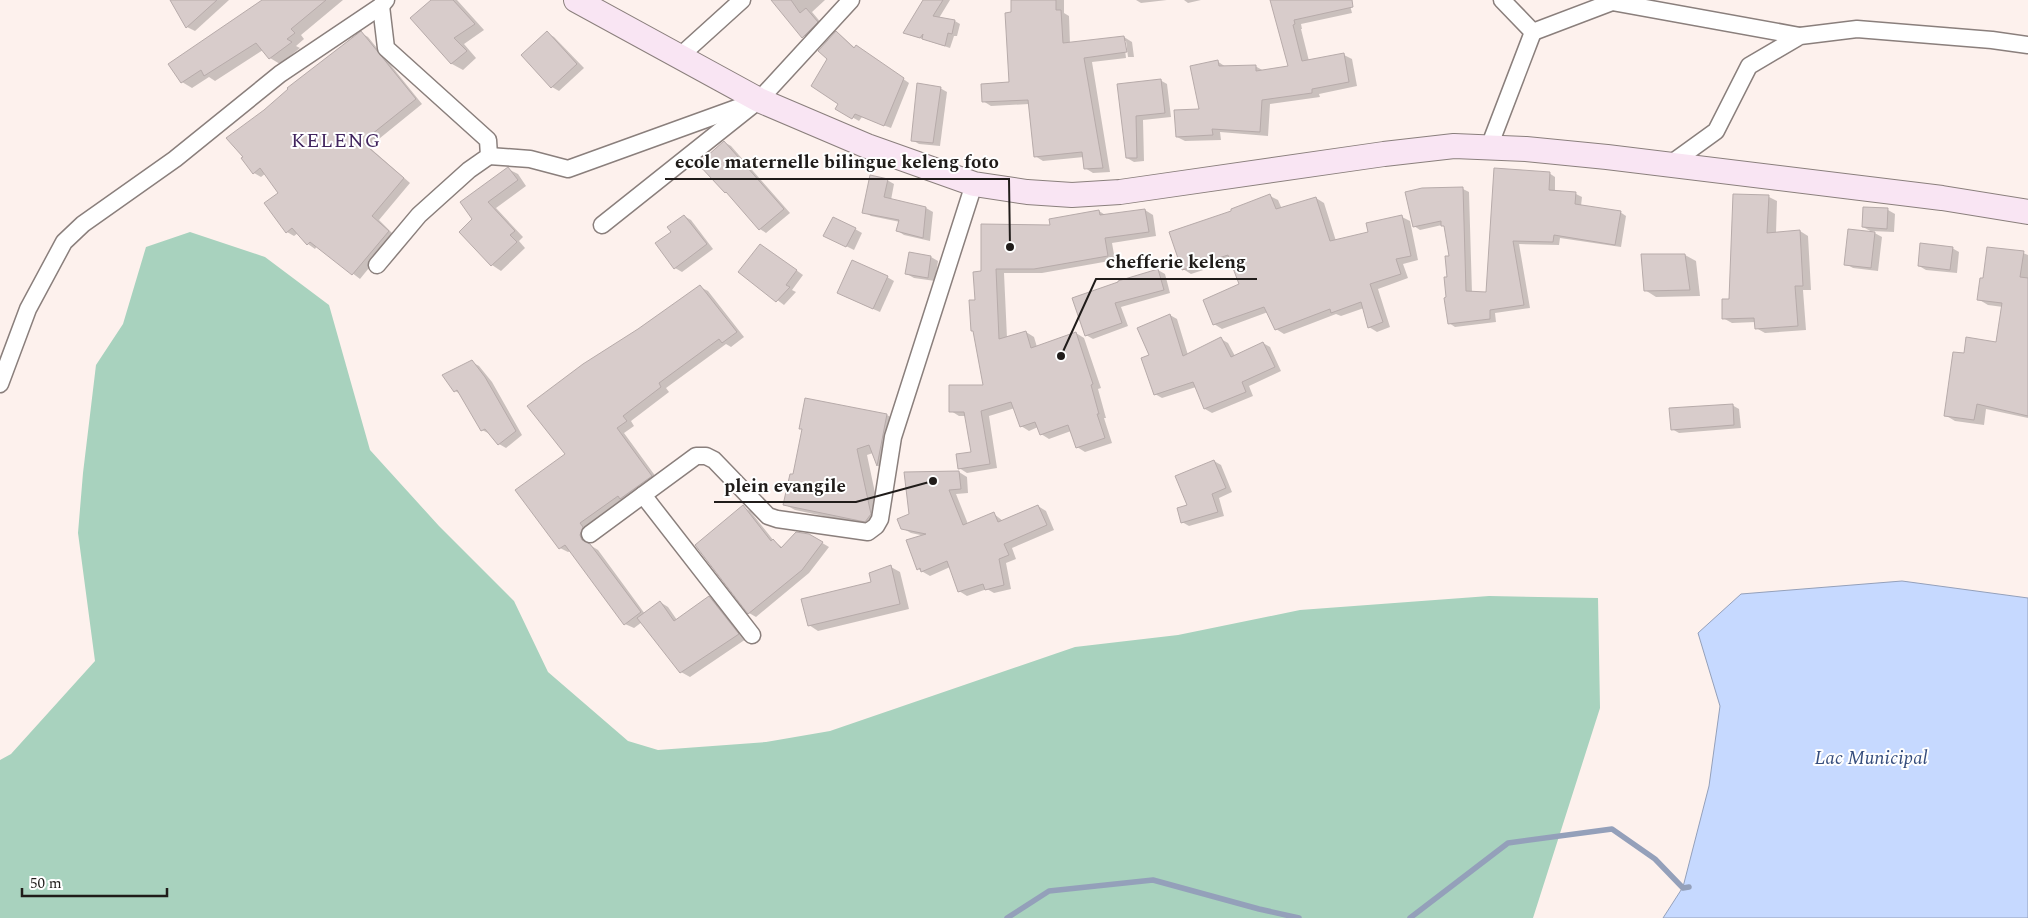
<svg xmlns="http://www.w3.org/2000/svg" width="2028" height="918" viewBox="0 0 2028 918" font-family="Spectral,serif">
  <rect width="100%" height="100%" fill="#fdf1ed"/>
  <polygon fill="#a8d2be" points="190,232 265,257 329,305 370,450 439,526 514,601 548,672 628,741 658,750 766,742 830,731 1075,647 1178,635 1300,610 1489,596 1598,598 1600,708 1533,918 0,918 0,760 11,754 95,661 78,533 83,473 96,365 123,324 146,247"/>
  <polygon fill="#c6d9ff" stroke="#94a0ba" points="1902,581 2028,598 2028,918 1663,918 1683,887 1709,786 1720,706 1698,633 1741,594"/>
  <g fill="#0003">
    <polygon points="171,0 229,0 195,31 187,27"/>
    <polygon points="264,0 343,0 301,35 304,39 296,46 300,48 280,64 270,58 263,50 215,81 209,77 192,88 182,82"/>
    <polygon points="433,0 457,0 484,30 464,44 476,58 463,70 452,64 412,19"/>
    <polygon points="773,0 825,0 812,12 823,25 806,37 800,34"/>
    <polygon points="925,0 950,0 939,18 955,21 960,24 957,36 954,36 950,48 904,33"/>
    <polygon points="1012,0 1064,0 1064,13 1069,16 1070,44 1124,37 1132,42 1134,57 1128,57 1126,41 1124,41 1126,58 1092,62 1110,172 1093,173 1085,168 1084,157 1043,161 1035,156 1029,104 991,106 983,101 1011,84"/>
    <polygon points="1136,0 1167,0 1141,3"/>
    <polygon points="1184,0 1201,0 1188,3"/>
    <polygon points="1272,0 1353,0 1349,1 1352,13 1301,24 1302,29 1301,29 1309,61 1344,55 1352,59 1357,86 1319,94 1320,97 1270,104 1268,136 1220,132 1221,140 1185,141 1177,137 1201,110 1217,61 1226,67 1255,66 1264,71 1289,67"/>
    <polygon points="837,32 855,48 863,51 909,83 891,128 862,117 859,121 843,112 828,59"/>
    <polygon points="361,33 368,37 422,104 369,147 410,183 379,220 395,236 360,279 317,246 315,249 308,244 298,233 294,236 287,232 280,193 266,173 261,177 254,173 265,111"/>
    <polygon points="547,33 554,37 584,68 559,91 552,87"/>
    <polygon points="1160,80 1167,84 1171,117 1143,120 1144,161 1134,162 1127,158 1119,85"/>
    <polygon points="940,88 947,92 940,146 919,144 912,140"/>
    <polygon points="724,142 731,146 790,213 766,233 760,229 730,194 725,192"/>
    <polygon points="508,169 518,174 526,186 496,208 523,237 519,241 525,248 501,271 492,265 460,232 474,219"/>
    <polygon points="1495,169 1549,173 1555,177 1555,191 1576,194 1582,197 1581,206 1620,212 1626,216 1621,247 1560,238 1559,245 1519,244 1530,308 1495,313 1496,322 1455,327 1449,323 1447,298 1450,258 1445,227 1442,225 1420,230 1414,226 1422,190 1463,189 1469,192 1472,293 1487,293"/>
    <polygon points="887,180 894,184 891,200 926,208 933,212 930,241 904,235 898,231 900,222 871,216 864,212"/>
    <polygon points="1270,196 1278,200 1282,209 1316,198 1324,203 1336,241 1369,233 1402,217 1410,221 1418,260 1403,264 1408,278 1378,289 1390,327 1377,332 1369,327 1364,308 1341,316 1336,314 1284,334 1276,329 1268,312 1222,329 1214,324 1241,284 1231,261 1191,274 1183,269 1233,212"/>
    <polygon points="1769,197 1777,201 1776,233 1800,231 1808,236 1811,290 1803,290 1806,330 1765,333 1756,328 1756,322 1732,323 1723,318"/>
    <polygon points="1864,208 1888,210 1895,214 1894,232 1871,231 1882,237 1878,271 1853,268 1846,264 1874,233 1863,227"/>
    <polygon points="1145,210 1153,215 1156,236 1112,243 1115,260 1042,273 1004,273 1007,338 1026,332 1034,337 1037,347 1076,333 1084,338 1101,388 1098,389 1106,418 1104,418 1112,443 1085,452 1077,447 1071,431 1049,439 1041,434 1038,427 1029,431 1021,426 1015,408 989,416 997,468 967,473 959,468 972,453 966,416 959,416 951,411 984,386 977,301 982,273 1052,226 1051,220 1099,211 1107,216"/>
    <polygon points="684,216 691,220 713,249 682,272 675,268 672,232"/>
    <polygon points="855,229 862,233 854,250 832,239"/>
    <polygon points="1952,248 1959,252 1957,273 1926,270 1919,266"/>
    <polygon points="767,249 803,275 792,290 796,292 784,305 740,272"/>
    <polygon points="910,253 931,257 938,261 935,281 914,278 907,274"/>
    <polygon points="2023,253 2028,255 2028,418 1986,409 1984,425 1955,421 1945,415 1965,355 1997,344 2003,307 1988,305 1978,299"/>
    <polygon points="1685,255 1696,261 1700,296 1656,297 1645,290"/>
    <polygon points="1158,270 1165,274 1170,293 1121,307 1128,326 1093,339 1086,335 1073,299"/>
    <polygon points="887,277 894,281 880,312 846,297"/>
    <polygon points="700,287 708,291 744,337 731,347 726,344 666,388 669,392 631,421 634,426 624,433 659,481 588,540 590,545 598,550 645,614 660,602 668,607 677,620 709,597 717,602 746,639 690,677 681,672 642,622 634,628 625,624 571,551 568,552 560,548 566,454 639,330"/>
    <polygon points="1170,315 1177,319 1188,355 1221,339 1228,343 1235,356 1263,343 1270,347 1281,371 1249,386 1253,396 1212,413 1205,409 1196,387 1162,398 1155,394 1151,356"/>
    <polygon points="472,362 479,366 492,382 522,435 506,448 499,444 490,434 482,430 462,395 455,391"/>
    <polygon points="1732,405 1739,409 1741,428 1679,433 1672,429"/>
    <polygon points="887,415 897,421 888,471 878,466 873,453 867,455 881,521 876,527 795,510 784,504 794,476 803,430 801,428"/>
    <polygon points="1214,461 1221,465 1232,492 1219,498 1224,516 1189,526 1182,522 1188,506"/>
    <polygon points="959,472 967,477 968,493 956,494 968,524 994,514 1003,521 1038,506 1046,511 1054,530 1012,548 1016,559 1006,563 1011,589 994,593 987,589 967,596 959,591 950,567 930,576 918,569 925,536 911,533 902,528 911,515"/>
    <polygon points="743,507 750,511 774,541 783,548 809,535 829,547 809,573 756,617 749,613"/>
    <polygon points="891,567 900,572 909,609 818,631 809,625 873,583"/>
  </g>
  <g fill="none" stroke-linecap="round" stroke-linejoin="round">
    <g stroke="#94a0ba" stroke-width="5.5">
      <polyline points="1007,918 1049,891 1153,880 1259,909 1299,918"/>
      <polyline points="1410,918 1508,843 1612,829 1655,859 1683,888 1689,887"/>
    </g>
  </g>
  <g fill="#d8cccb" stroke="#b7abaa">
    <polygon points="170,0 217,0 186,28"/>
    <polygon points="262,0 326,0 291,29 295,33 287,39 292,42 269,59 256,43 204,76 201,70 181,83 168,64"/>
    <polygon points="431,0 453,0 475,24 454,38 467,51 451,64 410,18"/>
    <polygon points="771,0 791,0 800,13 806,8 818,22 802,38"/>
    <polygon points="923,0 943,0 933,16 955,20 952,34 948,33 945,46 922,39 923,34 920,38 903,33"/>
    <polygon points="1011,0 1056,0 1056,10 1061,10 1063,43 1124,36 1127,52 1084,58 1103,168 1084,169 1082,152 1034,157 1028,100 982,102 981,84 1009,82 1005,13 1011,12"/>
    <polygon points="1270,0 1352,0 1353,7 1294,20 1295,24 1293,25 1302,61 1344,53 1349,82 1312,89 1312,93 1262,100 1260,132 1212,129 1213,135 1176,137 1174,110 1199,109 1190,66 1218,60 1219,66 1256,65 1256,71 1288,66"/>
    <polygon points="361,31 416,99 362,142 404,178 372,216 389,231 352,275 310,242 307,245 292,228 286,233 264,203 278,193 260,168 253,174 241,158 243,157 226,138 264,110 288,89 287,88"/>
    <polygon points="547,31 577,64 551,88 521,55"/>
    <polygon points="836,31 854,48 856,45 904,78 884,126 855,114 852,119 835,109 838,104 811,86 827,59 818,51"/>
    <polygon points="1161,79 1165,113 1136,116 1137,158 1126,158 1117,84"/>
    <polygon points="917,83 941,87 933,143 911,141"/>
    <polygon points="724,141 784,209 759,230 726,192 725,193 698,164"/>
    <polygon points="508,167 518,180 488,202 515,231 510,235 517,242 491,266 459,232 472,219 460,202"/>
    <polygon points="1494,168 1550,172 1549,190 1576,192 1575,204 1621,211 1615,245 1554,235 1553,242 1513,241 1524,305 1490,310 1490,319 1448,324 1444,298 1446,297 1444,277 1447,277 1445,256 1449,256 1444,226 1441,226 1441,221 1413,227 1405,192 1422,188 1463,187 1466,291 1486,292"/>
    <polygon points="870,175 888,179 884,197 926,207 923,238 896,231 899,220 862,213"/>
    <polygon points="1270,194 1276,209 1316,197 1330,241 1368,232 1366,223 1402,215 1411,256 1396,259 1401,274 1370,284 1383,322 1368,328 1361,302 1331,313 1330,309 1275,330 1264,307 1213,325 1203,300 1239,284 1228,255 1182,270 1169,232 1231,211 1231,209"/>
    <polygon points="1733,194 1769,195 1767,233 1800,230 1803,286 1795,286 1798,326 1755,329 1754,318 1722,319 1722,299 1729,299"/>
    <polygon points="1863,207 1888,208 1887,229 1862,227"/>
    <polygon points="1145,209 1149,232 1105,238 1108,256 1034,269 996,269 999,339 1026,331 1031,348 1076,332 1093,384 1091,385 1099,414 1097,414 1105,438 1076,448 1068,425 1040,435 1035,422 1020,427 1011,402 981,411 990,464 958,469 956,454 971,452 964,412 949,412 949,385 983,385 973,331 971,331 969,300 975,300 973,272 981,271 981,224 1050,225 1049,219 1099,210 1100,215"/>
    <polygon points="684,215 707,244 674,269 655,243 671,232 667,227"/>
    <polygon points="833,217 856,228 846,247 823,236"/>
    <polygon points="1848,229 1875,232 1871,268 1844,265"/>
    <polygon points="1920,243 1953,247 1950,270 1918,266"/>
    <polygon points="760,244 797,270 786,285 790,287 776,302 738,272"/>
    <polygon points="1987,247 2024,251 2020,277 2028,278 2028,416 1977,404 1974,420 1944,416 1953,352 1964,353 1966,337 1996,342 2002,303 1977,300 1980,278 1983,278"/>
    <polygon points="909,252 931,256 928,278 905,274"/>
    <polygon points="1641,254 1685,254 1690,290 1644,291"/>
    <polygon points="852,260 888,276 873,309 837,293"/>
    <polygon points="1158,269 1164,290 1115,303 1122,323 1085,336 1072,298 1118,282 1118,281"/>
    <polygon points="700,285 737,332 722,343 719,339 659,383 661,387 623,416 627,421 617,428 652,476 620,499 618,496 580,523 583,527 580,535 582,540 590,544 641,612 624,625 565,545 559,549 515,490 565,454 527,406 583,364 638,329"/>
    <polygon points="1170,314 1183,356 1221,337 1231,357 1263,342 1275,367 1242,382 1246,392 1204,409 1193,382 1154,395 1141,358 1149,355 1137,328"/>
    <polygon points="472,360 485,377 516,431 498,445 485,429 481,431 457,390 454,392 442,375"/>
    <polygon points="805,398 887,414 877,466 869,445 857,449 871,514 865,522 783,505 790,474 793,474 802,429 799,429"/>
    <polygon points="1733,404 1734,425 1671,430 1669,408"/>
    <polygon points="1214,460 1226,488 1212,494 1218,512 1181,523 1177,508 1187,505 1175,476"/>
    <polygon points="959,471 961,489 949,490 963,525 994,512 998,522 1038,505 1047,525 1004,544 1009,555 999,559 1004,585 985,590 983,584 958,592 947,561 921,572 920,568 917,570 906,540 926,534 901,529 897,519 909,514 904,472"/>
    <polygon points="743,505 771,541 773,539 781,548 796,532 809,534 823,542 802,570 748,614 695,545"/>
    <polygon points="891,565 900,604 808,626 801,599 871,582 869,573"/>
    <polygon points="709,596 739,634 680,673 637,618 660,601 674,621"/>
  </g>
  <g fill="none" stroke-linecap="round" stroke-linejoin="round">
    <g stroke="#8a7f7c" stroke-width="19">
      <g id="street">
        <polyline points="1533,32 1612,2 1800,36"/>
        <polyline points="679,57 742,0"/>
        <polyline points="1489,147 1533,32 1502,0"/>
        <polyline points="489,156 530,159 568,169 745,105"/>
        <polyline points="1669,165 1716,131 1749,66 1800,36 1857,29 1992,40 2028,45"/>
        <polyline points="602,225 759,100 851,0"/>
        <polyline points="377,265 419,215 469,170 489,156 488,140 386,48 381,6"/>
        <polyline points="0,384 28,309 64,242 83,224 175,159 280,74 381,6 386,0"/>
        <polyline points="643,495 752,635"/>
        <polyline points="590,534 696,456 706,456 714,460 768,516 777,519 868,532 876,526 880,519 893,437 974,184"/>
      </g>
    </g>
    <g stroke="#8a7f7c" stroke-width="26">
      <polyline id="secondary" points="576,0 759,100 867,146 974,184 1027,192 1072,195 1120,192 1384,154 1454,146 1526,149 1607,157 1942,198 2028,212"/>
    </g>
    <use href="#street" stroke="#fff" stroke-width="16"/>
    <use href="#secondary" stroke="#f9e5f3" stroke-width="24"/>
  </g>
  <g text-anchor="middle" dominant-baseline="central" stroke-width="4" stroke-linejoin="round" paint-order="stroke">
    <g font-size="19" font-style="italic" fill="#354d7d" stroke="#fff">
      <text x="1871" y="758">Lac Municipal</text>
    </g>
    <g font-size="20" letter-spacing="1" fill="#41245e" stroke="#fff">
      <text x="336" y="141">KELENG</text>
    </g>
  </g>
  <path fill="none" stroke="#201c1a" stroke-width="2" d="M1010 247L1009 179H665M1061 356L1096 279H1257M933 481L856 502H714"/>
  <g fill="#201c1a" stroke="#fff" stroke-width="2">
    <circle cx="1010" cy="247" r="5"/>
    <circle cx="1061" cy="356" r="5"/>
    <circle cx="933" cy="481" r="5"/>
  </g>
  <g font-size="19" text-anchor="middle" font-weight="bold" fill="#201c1a" stroke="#fff" stroke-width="4" stroke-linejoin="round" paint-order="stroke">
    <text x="837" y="168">ecole maternelle bilingue keleng foto</text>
    <text x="1176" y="268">chefferie keleng</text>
    <text x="785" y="492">plein evangile</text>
  </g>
  <path d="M22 888v8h145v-8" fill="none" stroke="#201c1a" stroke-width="2.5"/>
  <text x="30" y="888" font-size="15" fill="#201c1a" stroke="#ffffff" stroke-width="4" paint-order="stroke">50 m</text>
</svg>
